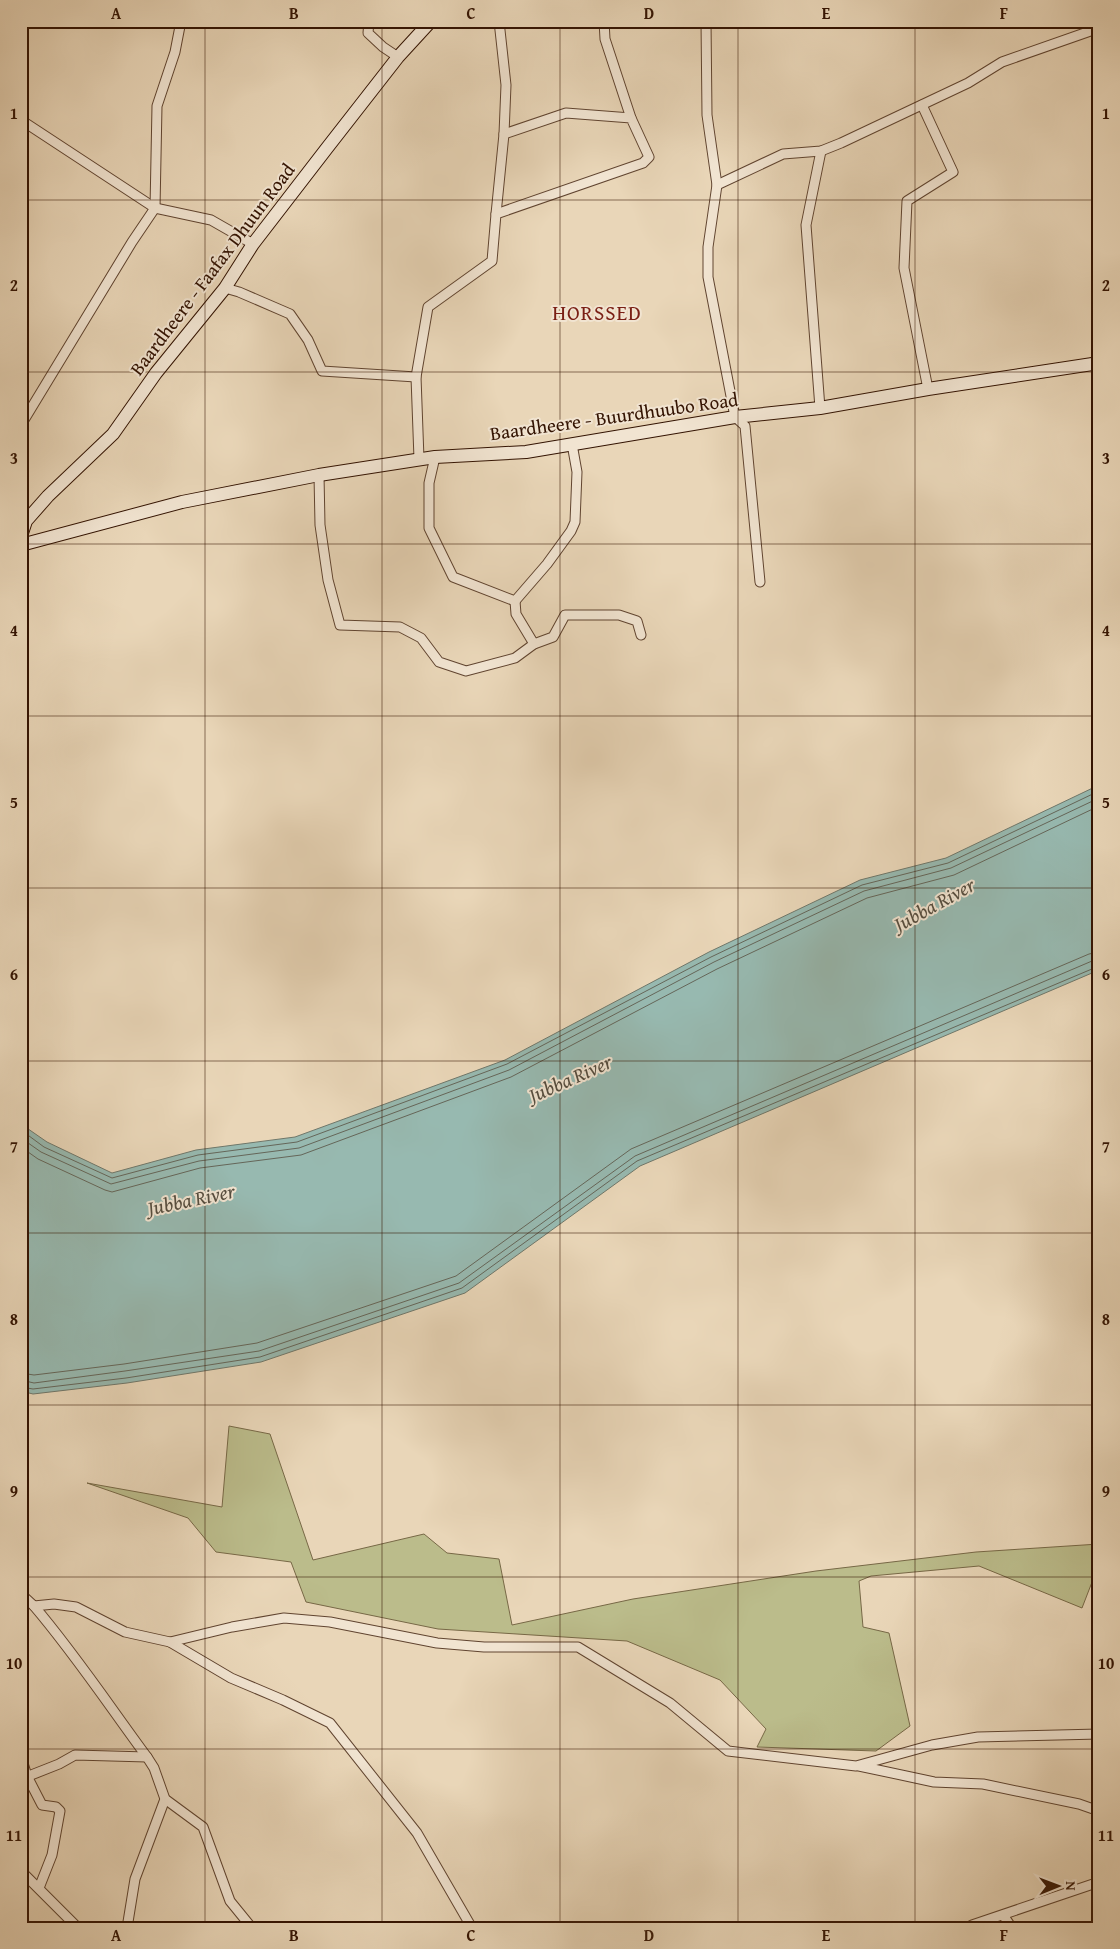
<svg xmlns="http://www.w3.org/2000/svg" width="1120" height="1949" viewBox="0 0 1120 1949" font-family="'Gentium Book Plus',serif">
  <rect width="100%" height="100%" fill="#e9d6b8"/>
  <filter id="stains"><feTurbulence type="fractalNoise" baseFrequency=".004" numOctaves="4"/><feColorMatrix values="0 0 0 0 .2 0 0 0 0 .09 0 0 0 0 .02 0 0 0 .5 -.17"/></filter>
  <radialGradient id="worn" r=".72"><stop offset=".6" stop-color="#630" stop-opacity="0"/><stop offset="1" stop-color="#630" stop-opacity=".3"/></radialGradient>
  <polygon fill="#bbbc8b" stroke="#776846" points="229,1426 270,1434 313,1560 424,1534 447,1553 499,1559 512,1625 633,1599 816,1571 976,1552 1099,1544 1099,1564 1082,1608 979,1566 871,1576 859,1581 863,1627 889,1633 910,1726 876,1751 757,1747 766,1729 720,1680 627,1641 438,1629 306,1602 291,1562 216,1552 188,1518 87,1483 222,1507"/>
  <polygon fill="#97b9b0" stroke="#6f776a" points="1099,785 1099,970 640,1166 465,1293 261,1362 127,1383 33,1394 21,1391 21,1124 47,1142 112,1173 196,1150 295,1137 505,1060 709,952 860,880 946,858"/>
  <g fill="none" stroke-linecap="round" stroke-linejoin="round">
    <g stroke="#656659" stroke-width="1">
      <polyline points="21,1130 44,1147 112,1178 198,1155 297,1142 507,1064 711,957 862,885 948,863 1099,791"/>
      <polyline points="21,1138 41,1152 111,1184 199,1161 299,1148 509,1070 714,962 864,891 951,868 1099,798"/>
      <polyline points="21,1147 38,1159 105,1190 112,1192 200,1168 301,1155 511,1077 717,969 867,898 954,875 1099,806"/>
      <polyline points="21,1373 34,1375 124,1364 257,1343 456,1276 631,1149 1089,954 1099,952"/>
      <polyline points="21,1380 34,1383 125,1371 259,1351 459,1283 635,1156 1092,961 1099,960"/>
      <polyline points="21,1387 33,1389 126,1378 260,1357 462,1288 637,1161 1099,966"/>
    </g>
    <g stroke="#604430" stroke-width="11">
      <g id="minor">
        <polyline points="369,21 368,33 383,47 398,57"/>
        <polyline points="604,21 605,39 631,118"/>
        <polyline points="706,21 707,115 717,185 708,247 708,277 735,417 745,426 760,582"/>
        <polyline points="922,105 953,172 907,201 904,268 928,389"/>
        <polyline points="21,120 155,208 211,220 253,244"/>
        <polyline points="717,185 783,154 821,151 841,143 968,83 1002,62 1099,28"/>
        <polyline points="496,214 504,134 506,85 499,21"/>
        <polyline points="225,288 239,292 290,314 308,340 322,371 416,377"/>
        <polyline points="820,408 806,225 821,151"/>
        <polyline points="21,425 132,242 155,208 157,106 175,52 181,21"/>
        <polyline points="435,457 429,483 429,528 453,577 515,601 547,564 571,531 575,522 577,472 572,444"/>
        <polyline points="419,459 416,377 428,307 492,261 496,214 643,163 649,157 631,118 566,113 504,134"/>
        <polyline points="319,475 320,525 328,580 340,625 400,627 421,638 439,662 466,671 515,658 534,644 553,637 565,615 619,615 637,621 641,635"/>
        <polyline points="515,601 516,614 534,644"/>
        <polyline points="21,1594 34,1606 54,1604 76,1607 125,1632 170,1642 232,1627 284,1618 330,1622 437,1643 484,1647 578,1647 670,1703 728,1751 856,1766 932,1745 978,1737 1099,1734"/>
        <path d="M34,1606c41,48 76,101 113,151l7,11 11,31 38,28 27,74 22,27"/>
        <polyline points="170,1642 231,1678 283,1700 330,1723 417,1833 472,1928"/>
        <polyline points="21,1757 27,1776 42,1805 56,1807 60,1811 52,1855 39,1888"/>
        <polyline points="859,1766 934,1782 983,1784 1079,1804 1099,1811"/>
        <polyline points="21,1779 59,1764 75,1755 147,1757"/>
        <polyline points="21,1871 78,1928"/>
        <polyline points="1003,1915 1012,1928"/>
        <polyline points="127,1928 135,1879 165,1799"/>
        <polyline points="967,1928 972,1925 1099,1882"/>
      </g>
    </g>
    <g stroke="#331302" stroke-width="14">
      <g id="secondary">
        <polyline points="21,536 26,521 48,496 113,434 156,373 225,288 253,244 327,148 398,57 431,21"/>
        <polyline points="21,545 182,502 319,475 435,457 526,452 735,417 820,408 928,389 1099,363"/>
      </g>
    </g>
    <use href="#minor" stroke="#f1e4d1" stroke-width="9"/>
    <use href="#secondary" stroke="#f1e4d1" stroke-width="12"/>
  </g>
  <path fill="none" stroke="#331302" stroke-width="1" stroke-opacity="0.55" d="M205,21v1907M382,21v1907M560,21v1907M738,21v1907M915,21v1907M21,200h1078M21,372h1078M21,544h1078M21,716h1078M21,888h1078M21,1061h1078M21,1233h1078M21,1405h1078M21,1577h1078M21,1749h1078"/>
  <g text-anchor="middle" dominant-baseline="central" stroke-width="4" stroke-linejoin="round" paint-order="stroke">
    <g font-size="19" fill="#331302" stroke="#f1e4d1">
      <text transform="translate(212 269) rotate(-53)">Baardheere - Faafax Dhuun Road</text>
      <text transform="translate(614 416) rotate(-8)">Baardheere - Buurdhuubo Road</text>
    </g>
    <g font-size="20" font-style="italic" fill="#564d3f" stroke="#f1e4d1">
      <text transform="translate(934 904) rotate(-29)">Jubba River</text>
      <text transform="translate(570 1078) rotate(-24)">Jubba River</text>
      <text transform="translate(191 1199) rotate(-12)">Jubba River</text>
    </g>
    <g font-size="21" letter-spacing="1" fill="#7a1f14" stroke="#f1e4d1">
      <text x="597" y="312">HORSSED</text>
    </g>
  </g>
  <rect width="1120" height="1949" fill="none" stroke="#e9d6b8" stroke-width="55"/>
  <g transform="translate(1058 1886) rotate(89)" stroke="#f1e4d1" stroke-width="4" paint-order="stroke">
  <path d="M0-4L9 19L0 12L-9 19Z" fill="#331302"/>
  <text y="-8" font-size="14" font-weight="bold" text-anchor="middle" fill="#331302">N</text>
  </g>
  <rect x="28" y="28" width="1064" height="1894" fill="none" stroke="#331302" stroke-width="2"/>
  <g font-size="16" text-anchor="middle" font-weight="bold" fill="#331302">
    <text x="116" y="19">A</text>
    <text x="294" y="19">B</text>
    <text x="471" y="19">C</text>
    <text x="649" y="19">D</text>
    <text x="826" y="19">E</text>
    <text x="1004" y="19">F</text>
    <text x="14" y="119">1</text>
    <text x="1106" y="119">1</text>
    <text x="14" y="291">2</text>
    <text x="1106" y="291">2</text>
    <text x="14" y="464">3</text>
    <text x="1106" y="464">3</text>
    <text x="14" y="636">4</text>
    <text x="1106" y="636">4</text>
    <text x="14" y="808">5</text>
    <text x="1106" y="808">5</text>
    <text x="14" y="980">6</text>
    <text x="1106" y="980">6</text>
    <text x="14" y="1152">7</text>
    <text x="1106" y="1152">7</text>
    <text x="14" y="1325">8</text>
    <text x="1106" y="1325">8</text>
    <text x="14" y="1497">9</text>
    <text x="1106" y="1497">9</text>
    <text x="14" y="1669">10</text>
    <text x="1106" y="1669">10</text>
    <text x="14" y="1841">11</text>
    <text x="1106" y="1841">11</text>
    <text x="116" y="1941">A</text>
    <text x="294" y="1941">B</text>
    <text x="471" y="1941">C</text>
    <text x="649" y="1941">D</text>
    <text x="826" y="1941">E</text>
    <text x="1004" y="1941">F</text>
  </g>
  <rect width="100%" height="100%" filter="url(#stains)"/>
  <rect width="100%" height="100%" fill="url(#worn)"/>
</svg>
